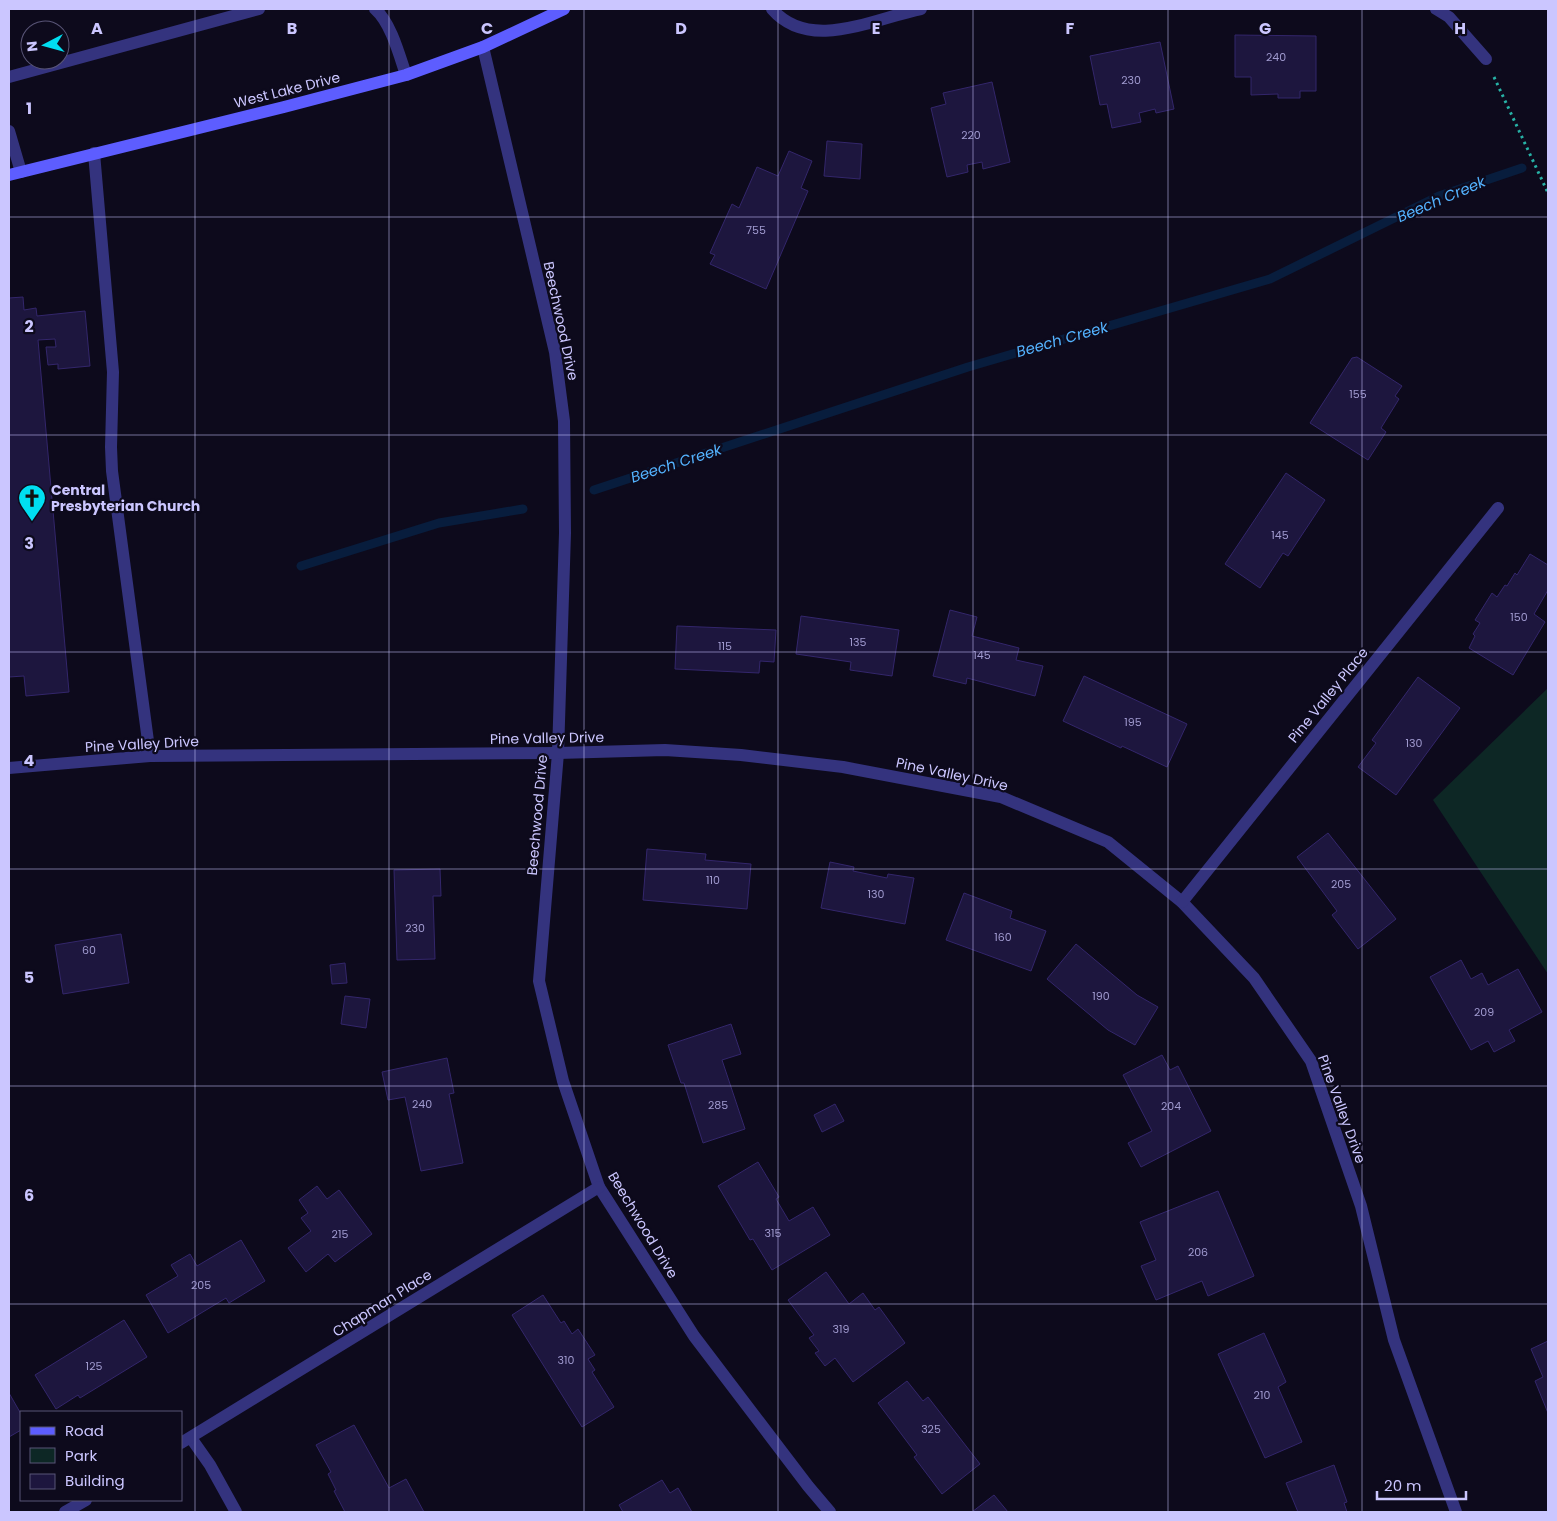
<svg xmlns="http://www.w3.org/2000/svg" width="1557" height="1521" viewBox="0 0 1557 1521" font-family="Poppins,sans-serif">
  <rect width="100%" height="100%" fill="#0d0a1c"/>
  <polygon fill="#0d2725" points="1548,688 1548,974 1433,800"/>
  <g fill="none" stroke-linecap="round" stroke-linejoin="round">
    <g stroke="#081d3d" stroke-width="9">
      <polyline points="594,490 968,367 1270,279 1439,196 1522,168"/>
      <polyline points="301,566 439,523 523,509"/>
    </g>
  </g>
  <g fill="#1d163e" stroke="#33266b">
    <polygon points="1235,35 1316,36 1316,91 1300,91 1300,98 1278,98 1278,94 1251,95 1251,77 1235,77"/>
    <polygon points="1160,42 1174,109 1156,113 1155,109 1139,113 1141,122 1112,128 1107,104 1100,105 1090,56"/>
    <polygon points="992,82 1010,162 983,169 982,162 967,165 968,172 947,177 931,108 946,104 943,93"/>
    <polygon points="827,141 862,144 860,179 824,176"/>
    <polygon points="789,151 812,161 801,188 808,191 766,289 710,264 715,255 710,253 732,204 739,208 757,167 778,176"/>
    <polygon points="23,297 24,310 36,308 37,316 85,311 90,366 58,369 58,364 48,365 46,347 56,347 55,339 38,340 69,692 26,696 24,676 9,677 9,298"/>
    <polygon points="1357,357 1402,386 1395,396 1399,399 1381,428 1386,432 1368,460 1310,423 1352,358"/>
    <polygon points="1286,473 1325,500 1288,556 1283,553 1260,588 1225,564"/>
    <polygon points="1530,554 1548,565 1548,590 1534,614 1545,622 1513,675 1469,648 1475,636 1473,634 1480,623 1475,620 1492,593 1497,597 1505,585 1507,586 1515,573 1517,575"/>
    <polygon points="950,610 977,617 972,636 1019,648 1016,660 1043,666 1035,696 967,678 966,684 933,676"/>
    <polygon points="801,616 899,630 892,676 850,670 851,662 796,654"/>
    <polygon points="677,626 776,630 774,662 760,661 759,673 675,669"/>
    <polygon points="1084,676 1187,724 1167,767 1122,746 1121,748 1063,721"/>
    <polygon points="1418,677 1460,708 1396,795 1358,767 1376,743 1372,740"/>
    <polygon points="1328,833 1396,919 1358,949 1332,915 1337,911 1297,857"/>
    <polygon points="647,849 706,854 705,860 751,864 747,909 643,900"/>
    <polygon points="830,862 854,867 853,871 887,878 888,874 914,878 905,924 821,908"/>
    <polygon points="440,869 441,896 433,896 435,959 397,960 394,870"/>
    <polygon points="964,893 1012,911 1010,918 1046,931 1031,971 946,940"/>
    <polygon points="121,934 129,983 63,994 55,945"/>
    <polygon points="1076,944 1137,995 1158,1007 1135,1045 1108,1030 1047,979"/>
    <polygon points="1461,960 1471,979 1482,973 1488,985 1518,969 1542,1012 1509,1030 1515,1041 1494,1052 1488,1041 1471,1050 1430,977"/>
    <polygon points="345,963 347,983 332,984 330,965"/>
    <polygon points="345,996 370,999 366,1028 341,1024"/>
    <polygon points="731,1024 741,1054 722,1060 745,1129 703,1143 684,1083 681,1083 668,1045"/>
    <polygon points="1162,1055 1170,1070 1178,1066 1211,1131 1141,1167 1128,1143 1152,1131 1123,1075"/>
    <polygon points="447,1058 454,1093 449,1094 463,1163 421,1171 405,1097 388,1100 382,1072"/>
    <polygon points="835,1104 844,1121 822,1132 814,1115"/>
    <polygon points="758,1162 779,1197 776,1199 789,1221 813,1207 830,1235 772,1270 753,1239 750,1240 718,1186"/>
    <polygon points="317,1186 327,1199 339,1190 372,1234 335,1262 328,1254 306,1272 288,1248 311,1231 301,1218 308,1213 299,1200"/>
    <polygon points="1218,1191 1254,1276 1208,1296 1202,1281 1156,1300 1141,1266 1156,1260 1140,1222"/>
    <polygon points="241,1240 265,1281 229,1303 226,1298 168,1333 146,1295 178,1276 171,1265 190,1254 197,1266"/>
    <polygon points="826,1272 849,1304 863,1293 875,1310 879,1307 905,1343 853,1382 835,1358 825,1366 815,1353 819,1351 809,1338 814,1335 788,1300"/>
    <polygon points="543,1295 561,1323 564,1321 572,1334 578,1329 595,1355 588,1359 595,1370 592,1372 614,1407 582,1427 512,1315"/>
    <polygon points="124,1320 147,1357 80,1398 78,1395 56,1409 35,1375"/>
    <polygon points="1264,1333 1286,1382 1278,1387 1302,1442 1265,1458 1218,1354"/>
    <polygon points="1548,1341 1548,1413 1535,1381 1543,1377 1531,1349"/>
    <polygon points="907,1381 923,1401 928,1397 980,1464 942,1494 914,1457 917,1455 878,1403"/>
    <polygon points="9,1393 21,1414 21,1430 9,1437"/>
    <polygon points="354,1425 389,1488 406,1479 424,1512 345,1512 334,1491 336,1490 328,1474 331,1472 316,1445"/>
    <polygon points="1334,1465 1347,1502 1344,1503 1347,1512 1298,1512 1286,1483"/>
    <polygon points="662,1480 670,1493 678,1488 692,1512 623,1512 619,1505"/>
    <polygon points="994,1495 1008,1512 972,1512"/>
  </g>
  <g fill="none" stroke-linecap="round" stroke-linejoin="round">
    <polyline stroke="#27b2a6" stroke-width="3" stroke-dasharray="2.5 4" stroke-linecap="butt" points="1494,77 1548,193"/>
    <g stroke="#34337e" stroke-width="12">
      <path d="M375,9c16,14 24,45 31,66"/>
      <polyline points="9,77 259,9"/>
      <polyline points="9,131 21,172"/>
      <polyline points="94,153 113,372 111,447 112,471 150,756"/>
    </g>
    <g stroke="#34337e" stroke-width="12">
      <path d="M772,9c38,44 103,9 149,0"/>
      <polyline points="1436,9 1449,17 1486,59"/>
      <polyline points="483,47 555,352 564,421 565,533 558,753 539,981 563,1081 599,1187 694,1336 808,1486 830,1512"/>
      <polyline points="9,768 150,756 558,753 665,750 741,755 843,767 1001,797 1108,842 1182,902 1254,978 1311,1061 1361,1206 1394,1340 1456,1512"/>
      <polyline points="1182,902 1498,508"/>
      <polyline points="191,1438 210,1465 236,1512"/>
      <polyline points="181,1443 599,1187"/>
      <polyline points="65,1512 86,1500"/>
    </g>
    <polyline stroke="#5d5dff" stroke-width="12" points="9,175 284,107 406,75 483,47 564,9"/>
  </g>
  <path fill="none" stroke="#cbc6ff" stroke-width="1" stroke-opacity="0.55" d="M195,9v1503M389,9v1503M584,9v1503M778,9v1503M973,9v1503M1168,9v1503M1362,9v1503M9,217h1539M9,435h1539M9,652h1539M9,869h1539M9,1086h1539M9,1304h1539"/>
  <defs>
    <g id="church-pin" transform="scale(1.4375)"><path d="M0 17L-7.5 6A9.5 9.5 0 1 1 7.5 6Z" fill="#00def1" stroke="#0d0a1c"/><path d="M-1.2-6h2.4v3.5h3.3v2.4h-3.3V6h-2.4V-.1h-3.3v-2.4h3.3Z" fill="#111"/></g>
  </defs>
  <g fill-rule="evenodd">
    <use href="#church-pin" x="32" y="498"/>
  </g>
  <g text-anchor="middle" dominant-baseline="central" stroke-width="4.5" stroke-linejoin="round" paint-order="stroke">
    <g font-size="11" fill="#a09acf">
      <text x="1276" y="57">240</text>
      <text x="1131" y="80">230</text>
      <text x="971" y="135">220</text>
      <text x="756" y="230">755</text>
      <text x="1358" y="394">155</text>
      <text x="1280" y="535">145</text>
      <text x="1519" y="617">150</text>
      <text x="858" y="642">135</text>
      <text x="725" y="646">115</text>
      <text x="982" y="655">145</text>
      <text x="1133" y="722">195</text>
      <text x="1414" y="743">130</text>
      <text x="713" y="880">110</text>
      <text x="1341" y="884">205</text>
      <text x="876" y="894">130</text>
      <text x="415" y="928">230</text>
      <text x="1003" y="937">160</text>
      <text x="89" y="950">60</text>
      <text x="1101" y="996">190</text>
      <text x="1484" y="1012">209</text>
      <text x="422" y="1104">240</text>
      <text x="718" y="1105">285</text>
      <text x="1171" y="1106">204</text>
      <text x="773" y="1233">315</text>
      <text x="340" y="1234">215</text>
      <text x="1198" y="1252">206</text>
      <text x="201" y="1285">205</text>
      <text x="841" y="1329">319</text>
      <text x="566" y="1360">310</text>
      <text x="94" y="1366">125</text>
      <text x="1262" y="1395">210</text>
      <text x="931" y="1429">325</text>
    </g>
    <g font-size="14" fill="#cbc6ff" stroke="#0d0a1c">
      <text transform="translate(287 90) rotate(-14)">West Lake Drive</text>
      <text transform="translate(561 321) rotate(78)">Beechwood Drive</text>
      <text transform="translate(1328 695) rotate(-51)">Pine Valley Place</text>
      <text transform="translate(547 738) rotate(-1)">Pine Valley Drive</text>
      <text transform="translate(142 744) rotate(-3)">Pine Valley Drive</text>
      <text transform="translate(952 774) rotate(12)">Pine Valley Drive</text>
      <text transform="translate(537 815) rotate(-85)">Beechwood Drive</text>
      <text transform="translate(1342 1109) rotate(70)">Pine Valley Drive</text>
      <text transform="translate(643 1225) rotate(59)">Beechwood Drive</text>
      <text transform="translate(382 1303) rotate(-32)">Chapman Place</text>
    </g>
    <g font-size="14" font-weight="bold" fill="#cbc6ff" stroke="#0d0a1c" text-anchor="start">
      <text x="51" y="490">Central<tspan x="51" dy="16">Presbyterian Church</tspan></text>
    </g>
    <g font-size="15" font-style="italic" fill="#54b3ff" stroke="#0d0a1c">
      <text transform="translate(1441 199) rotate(-23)">Beech Creek</text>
      <text transform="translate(1062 339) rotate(-16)">Beech Creek</text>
      <text transform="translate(676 463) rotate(-18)">Beech Creek</text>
    </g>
  </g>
  <g font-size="16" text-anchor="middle" font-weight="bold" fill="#cbc6ff" stroke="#0d0a1c" stroke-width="4.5" stroke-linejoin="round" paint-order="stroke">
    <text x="97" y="34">A</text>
    <text x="292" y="34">B</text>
    <text x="487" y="34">C</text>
    <text x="681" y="34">D</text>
    <text x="876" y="34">E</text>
    <text x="1070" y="34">F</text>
    <text x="1265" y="34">G</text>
    <text x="1460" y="34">H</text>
    <text x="29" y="114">1</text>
    <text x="29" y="332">2</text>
    <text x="29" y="549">3</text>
    <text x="29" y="766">4</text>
    <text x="29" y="983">5</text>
    <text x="29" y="1201">6</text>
  </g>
  <rect width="1557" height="1521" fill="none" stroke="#cbc6ff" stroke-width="20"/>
  <rect x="20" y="1411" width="162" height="90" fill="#0d0a1c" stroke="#595577"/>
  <rect x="30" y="1427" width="25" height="8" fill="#5d5dff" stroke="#595577"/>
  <text x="65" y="1436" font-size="15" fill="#cbc6ff">Road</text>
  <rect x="30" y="1448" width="25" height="15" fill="#0d2725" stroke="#595577"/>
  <text x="65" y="1461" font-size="15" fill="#cbc6ff">Park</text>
  <rect x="30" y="1474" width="25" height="15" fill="#1d163e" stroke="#595577"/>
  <text x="65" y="1486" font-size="15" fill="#cbc6ff">Building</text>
  <g transform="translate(45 45) rotate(264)"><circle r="24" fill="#0d0a1c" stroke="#595577"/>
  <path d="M0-4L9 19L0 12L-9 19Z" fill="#00def1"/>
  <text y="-8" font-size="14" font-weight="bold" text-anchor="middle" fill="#cbc6ff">N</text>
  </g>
  <path d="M1377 1491v8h89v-8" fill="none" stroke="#cbc6ff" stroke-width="2.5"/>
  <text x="1384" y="1491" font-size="15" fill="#cbc6ff" stroke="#0d0a1c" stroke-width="4" paint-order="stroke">20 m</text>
</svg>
